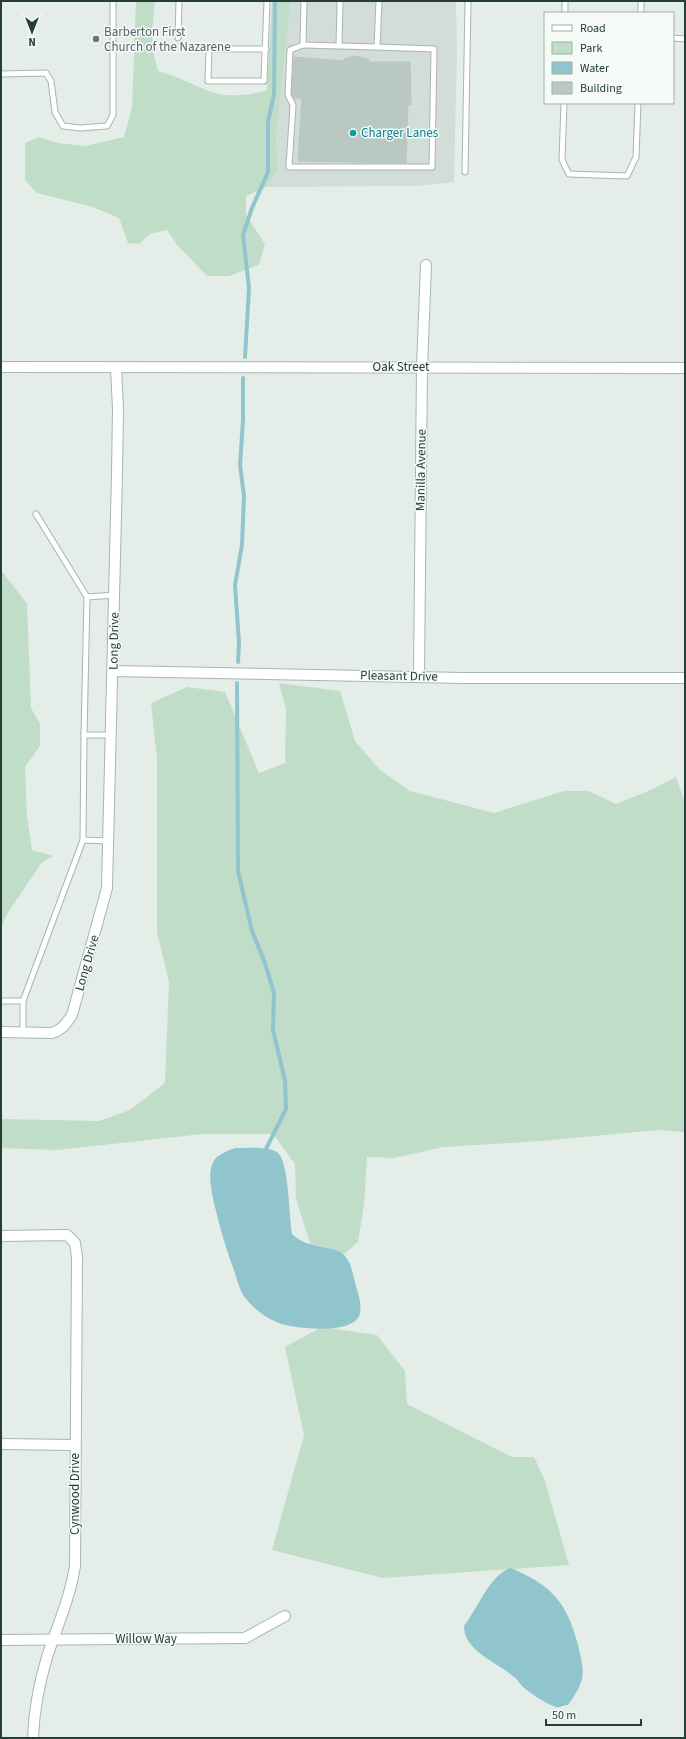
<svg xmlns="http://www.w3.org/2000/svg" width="686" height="1739" viewBox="0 0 686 1739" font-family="'Source Sans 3',sans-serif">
  <rect width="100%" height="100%" fill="#e5ede9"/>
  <polygon fill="#d3ddd8" points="291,1 456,1 457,52 454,182 417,186 266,187 278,169 276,137"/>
  <g fill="#bfddc7">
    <path d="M136,1h19c-3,27 -5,43 3,70 19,5 35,14 53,21 15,6 41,3 56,-2l5,-89h19l-15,136 2,32 -12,18 -20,9v19l19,29 -6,21 -30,11h-22l-29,-30 -11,-16 -17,4 -11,10 -11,-1 -9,-25 -26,-11 -56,-14 -12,-13v-37l14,-6 19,6 27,3 39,-9 8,-29z"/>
    <polygon points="1,570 27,604 31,708 40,724 40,746 25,767 27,817 32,850 53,856 42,862 7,914 1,928"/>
    <polygon points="279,683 340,691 355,741 380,770 410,791 494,813 564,791 589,791 616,804 653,789 676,777 685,803 685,1132 658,1130 541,1141 443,1147 394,1158 367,1157 364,1205 358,1242 344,1254 329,1249 311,1246 296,1199 295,1164 273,1134 203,1134 57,1150 1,1148 1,1119 99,1121 130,1110 165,1083 169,982 157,932 157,759 151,703 187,687 225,692 259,773 285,763 286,709"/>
    <polygon points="322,1327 377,1335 405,1371 407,1404 512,1457 534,1457 545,1481 569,1565 383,1578 272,1550 304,1435 285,1347"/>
  </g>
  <g fill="#91c5ce">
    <path d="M235,1148c11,0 35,-2 43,5 11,10 11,63 14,81 16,16 43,11 52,21 8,8 9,21 12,31 2,8 6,18 4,27 -4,22 -62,16 -78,11 -15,-5 -32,-17 -40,-31 -3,-6 -5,-13 -7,-20 -8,-21 -15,-44 -20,-66 -3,-14 -10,-39 2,-50 5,-4 12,-7 18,-9z"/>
    <path d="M511,1568c40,17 56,34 67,77 7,29 8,35 -10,60 -4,0 -8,3 -12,2 -8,-2 -28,-15 -34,-21 -3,-3 -5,-7 -8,-9 -15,-14 -50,-25 -50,-51 13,-16 26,-52 47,-58z"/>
  </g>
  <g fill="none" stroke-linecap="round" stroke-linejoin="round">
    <g stroke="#91c5ce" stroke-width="4">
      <polyline points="245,357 249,288 243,235 252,208 268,172 268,122 274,94 275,1"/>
      <polyline points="238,662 239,643 235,585 242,545 244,496 240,465 243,420 243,378"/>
      <polyline points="237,683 238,871 252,931 265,963 274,993 273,1030 285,1081 286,1109 266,1149"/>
    </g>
  </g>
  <polygon fill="#bac8c2" stroke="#b7c7c0" points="354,56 368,59 369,62 410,62 411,105 408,104 406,163 298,161 302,98 294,98 292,95 294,57 343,61 344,59"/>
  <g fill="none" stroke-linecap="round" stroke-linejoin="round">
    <g stroke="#a8b5b0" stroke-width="7">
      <g id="lane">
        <polyline points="304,1 303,45 290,50 288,95 293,105 289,167 432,167 434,49 377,47 379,1"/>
        <polyline points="565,1 565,13"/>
        <polyline points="641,13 641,1"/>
        <polyline points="178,38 179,1"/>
        <polyline points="673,38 685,39"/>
        <polyline points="303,45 377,47"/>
        <polyline points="339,46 340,1"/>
        <polyline points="266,49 209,49 208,81 264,81 267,1"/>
        <polyline points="1,74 46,73 51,81 55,112 63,126 80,128 107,126 113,115 113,1"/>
        <polyline points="564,103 562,160 569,174 627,176 636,157 638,103"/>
        <polyline points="465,172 468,1"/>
        <polyline points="36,514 87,597"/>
        <polyline points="84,735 83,840 108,841"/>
        <polyline points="111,735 84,735 87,597 115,595"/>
        <polyline points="1,1001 23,1001"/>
        <polyline points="23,1033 23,1001 83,840"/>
      </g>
    </g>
    <g stroke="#a8b5b0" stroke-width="12">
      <g id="street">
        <polyline points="1,367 685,368"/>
        <polyline points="113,671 463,678 685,678"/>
        <polyline points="419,676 422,367 426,265"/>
        <path d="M1,1032l51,1c10,-3 14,-9 20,-18l35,-127 10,-415 1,-64 -2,-41"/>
        <path d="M1,1236l66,-1 8,8 2,14 -2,309c-5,32 -18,61 -28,91 -8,27 -13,53 -14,81"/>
        <polyline points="1,1444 75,1445"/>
        <polyline points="1,1640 245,1638 285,1616"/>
      </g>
    </g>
    <use href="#lane" stroke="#fff" stroke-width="5"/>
    <use href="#street" stroke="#fff" stroke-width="10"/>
  </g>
  <circle fill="#6b7280" stroke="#f5faf7" stroke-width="1.5" cx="96" cy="39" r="4"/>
  <circle fill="#0f9aa8" stroke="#f5faf7" stroke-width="1.5" cx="353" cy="133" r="4"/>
  <g text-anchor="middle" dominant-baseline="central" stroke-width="3" stroke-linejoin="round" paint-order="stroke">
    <g font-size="13" fill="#5b616d" stroke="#f5faf7" text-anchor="start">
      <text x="104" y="32">Barberton First<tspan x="104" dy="15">Church of the Nazarene</tspan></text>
    </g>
    <g font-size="13" fill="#0d838f" stroke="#f5faf7" text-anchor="start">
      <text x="361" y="133">Charger Lanes</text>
    </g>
    <g font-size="13" fill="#253e37" stroke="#f5faf7">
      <text x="401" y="367">Oak Street</text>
      <text transform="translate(421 470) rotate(-89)">Manilla Avenue</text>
      <text transform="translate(114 641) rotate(-89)">Long Drive</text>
      <text transform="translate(399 676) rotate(1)">Pleasant Drive</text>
      <text transform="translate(87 963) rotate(-74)">Long Drive</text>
      <text transform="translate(75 1494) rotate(-90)">Cynwood Drive</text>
      <text x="146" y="1639">Willow Way</text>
    </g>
  </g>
  <rect width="686" height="1739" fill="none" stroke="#253e37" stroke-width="4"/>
  <rect x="544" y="12" width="130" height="92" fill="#f5faf7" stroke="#a2afaa"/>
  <rect x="552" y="25" width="20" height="6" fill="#ffffff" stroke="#a2afaa"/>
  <text x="580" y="32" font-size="12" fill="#253e37">Road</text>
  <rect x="552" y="42" width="20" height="12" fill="#bfddc7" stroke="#a2afaa"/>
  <text x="580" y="52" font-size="12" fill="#253e37">Park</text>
  <rect x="552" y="62" width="20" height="12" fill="#91c5ce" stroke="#a2afaa"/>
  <text x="580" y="72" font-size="12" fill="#253e37">Water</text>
  <rect x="552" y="82" width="20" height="12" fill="#bac8c2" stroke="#a2afaa"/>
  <text x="580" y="92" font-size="12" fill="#253e37">Building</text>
  <g transform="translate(32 32) rotate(180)" stroke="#f5faf7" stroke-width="3" paint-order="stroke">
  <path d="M0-3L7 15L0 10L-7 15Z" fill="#253e37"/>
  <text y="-6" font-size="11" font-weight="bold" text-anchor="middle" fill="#253e37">N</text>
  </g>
  <path d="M546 1719v6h95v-6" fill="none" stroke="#253e37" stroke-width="2"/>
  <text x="552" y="1719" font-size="12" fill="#253e37" stroke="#f5faf7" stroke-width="3" paint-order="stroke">50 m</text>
</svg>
